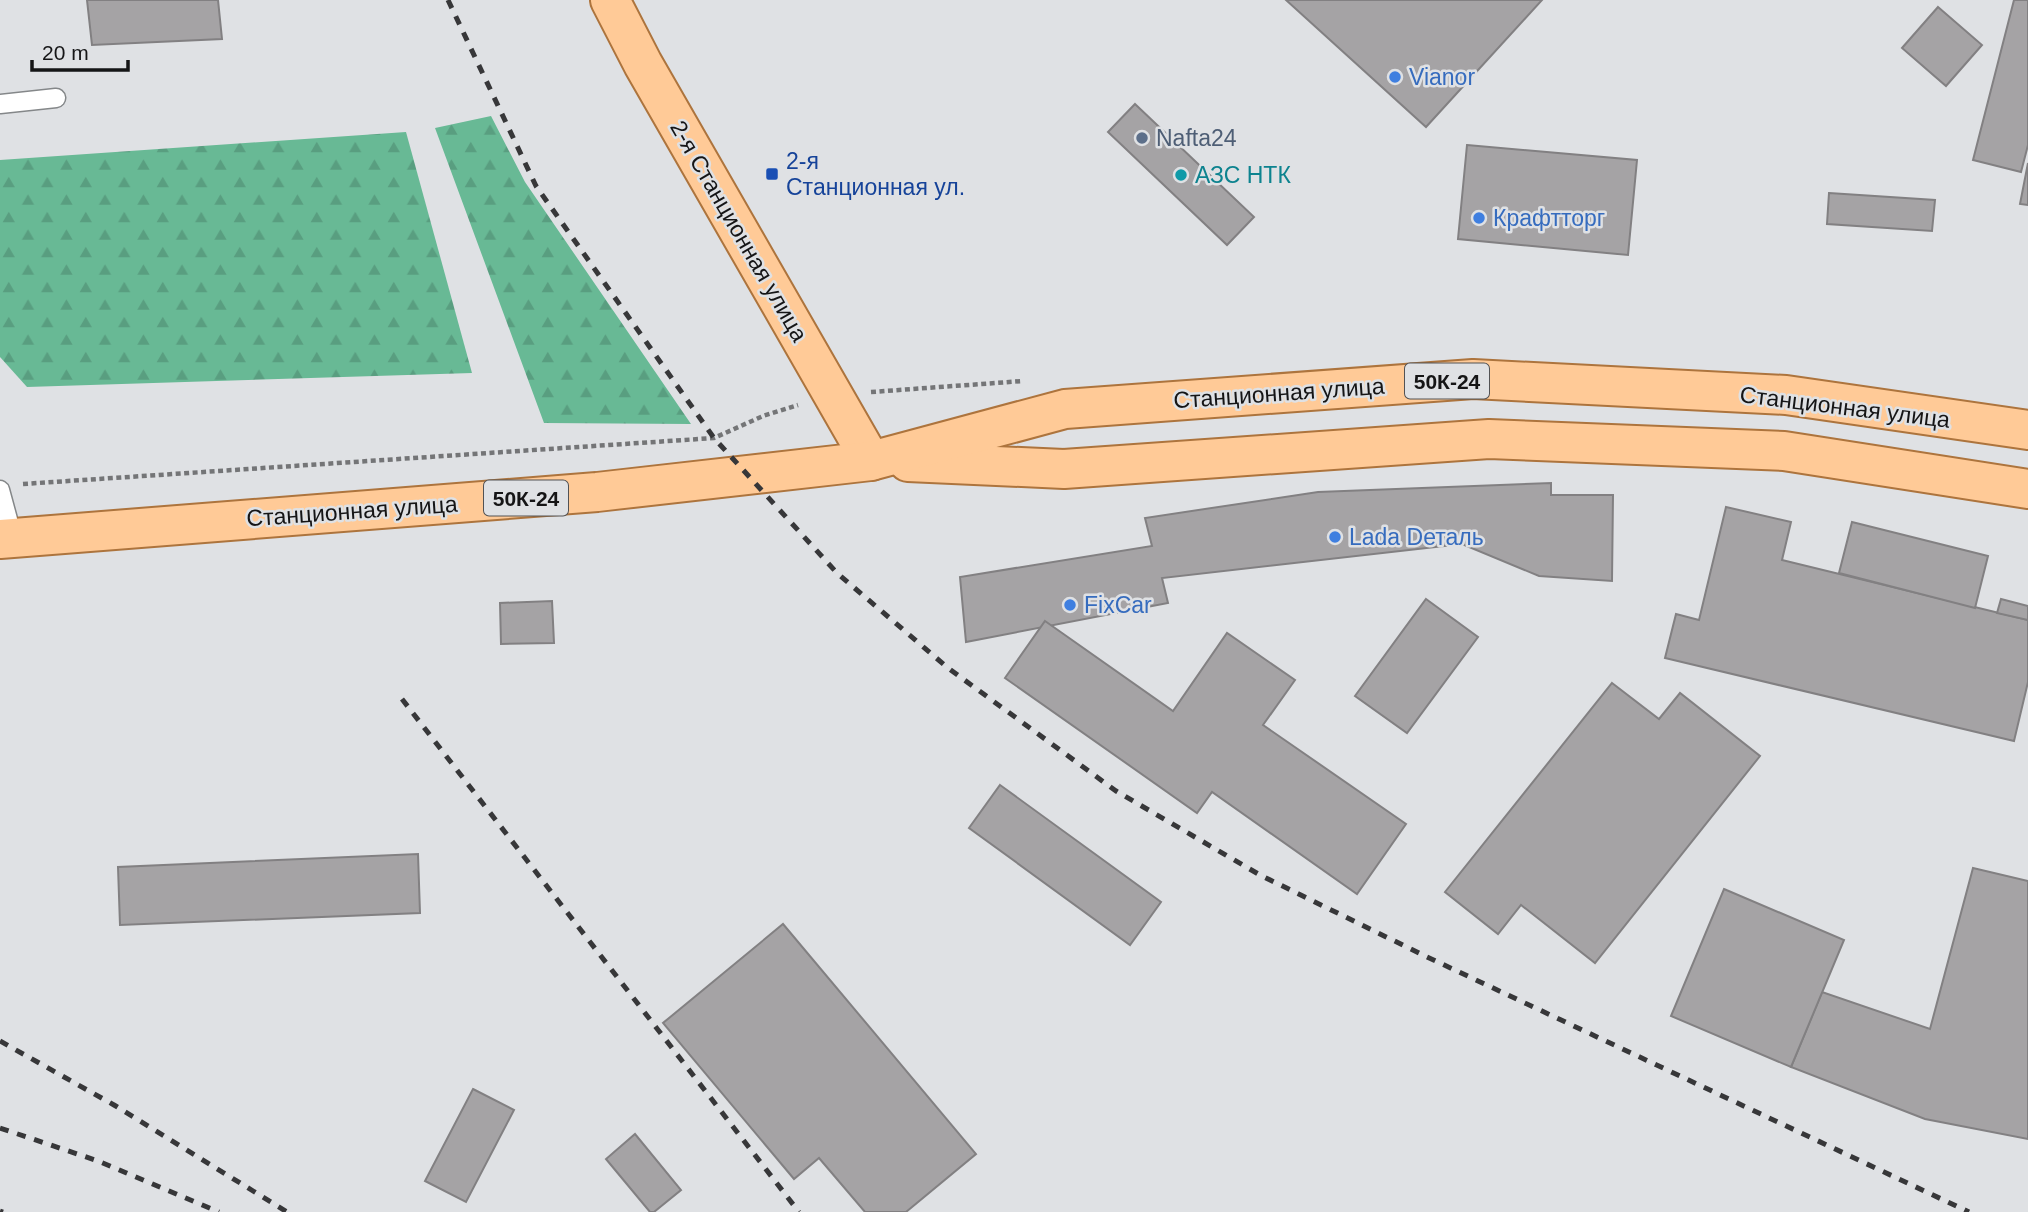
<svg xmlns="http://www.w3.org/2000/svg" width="2028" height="1212" viewBox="0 0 2028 1212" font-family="Arial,sans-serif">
  <defs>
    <pattern id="forest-firs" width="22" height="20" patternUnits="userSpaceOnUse" patternTransform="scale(1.75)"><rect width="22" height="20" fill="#68b995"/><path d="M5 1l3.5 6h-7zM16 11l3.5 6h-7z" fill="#599e80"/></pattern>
  </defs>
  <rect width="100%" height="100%" fill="#dfe1e4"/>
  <g fill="url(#forest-firs)">
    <polygon points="491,116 525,182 691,424 544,423 435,128"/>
    <polygon points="406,132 472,373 27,387 0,357 0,160"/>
  </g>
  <g fill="#a5a3a5" stroke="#828082" stroke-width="2">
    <polygon points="87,0 218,0 222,39 92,45"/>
    <polygon points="1286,0 1542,0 1426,127"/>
    <polygon points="2014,0 2028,0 2028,145 2021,172 1973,160"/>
    <polygon points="1938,7 1982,45 1946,86 1902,48"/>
    <polygon points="1135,104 1254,217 1227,245 1108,132"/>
    <polygon points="1467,145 1637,160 1628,255 1458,239"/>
    <polygon points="2028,163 2028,205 2020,204"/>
    <polygon points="1829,193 1935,200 1932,231 1827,224"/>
    <polygon points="1551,483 1551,495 1613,495 1612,581 1539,576 1462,544 1162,578 1168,603 966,642 960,577 1152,546 1145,518 1318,492"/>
    <polygon points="1726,507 1791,522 1782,560 2028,620 2028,682 2014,741 1665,658 1676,614 1699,620"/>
    <polygon points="1852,522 1988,556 1975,608 1839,573"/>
    <polygon points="1426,599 1478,637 1407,733 1355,696"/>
    <polygon points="2001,599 2028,606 2028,620 1997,613"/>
    <polygon points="552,601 554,643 501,644 500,603"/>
    <polygon points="1045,621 1173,711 1227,633 1295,680 1263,725 1406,824 1357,894 1212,792 1197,813 1005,678"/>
    <polygon points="1612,683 1659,719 1680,693 1760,756 1595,963 1521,905 1498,934 1445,892"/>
    <polygon points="1000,785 1161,902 1130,945 969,828"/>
    <polygon points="418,854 420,913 120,925 118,867"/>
    <polygon points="1973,868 2028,881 2028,1139 1925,1119 1791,1067 1822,992 1930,1029"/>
    <polygon points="1724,889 1844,940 1791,1067 1671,1016"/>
    <polygon points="783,924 976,1154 906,1212 865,1212 819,1158 794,1179 663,1023"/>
    <polygon points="473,1089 514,1110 466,1202 425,1181"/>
    <polygon points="635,1134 681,1190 654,1212 650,1212 606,1159"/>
  </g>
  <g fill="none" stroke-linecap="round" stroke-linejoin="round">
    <g stroke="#848789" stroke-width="21">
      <g id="lane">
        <polyline points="0,104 56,98"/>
        <polyline points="0,490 13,538"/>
      </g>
    </g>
    <g stroke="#ad743d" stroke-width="42">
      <g id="primary">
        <polyline points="610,0 643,64 871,461"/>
        <polyline points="908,462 1064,469 1489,439 1784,451 2028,489"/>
        <polyline points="0,539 597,492 871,461 1065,409 1473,379 1786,395 2028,430"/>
      </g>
    </g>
    <g stroke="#747577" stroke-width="4.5" stroke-dasharray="5 3.5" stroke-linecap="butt">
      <polyline points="871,392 1023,381"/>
      <polyline points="23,484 714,438 763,416 798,405"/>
    </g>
    <use href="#lane" stroke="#fff" stroke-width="18"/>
    <use href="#primary" stroke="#ffca97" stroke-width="38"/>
    <g stroke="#373739" stroke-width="5" stroke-dasharray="9 9" stroke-linecap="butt">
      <polyline points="448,0 536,186 714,438 837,573 948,668 1116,791 1260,875 1423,955 1969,1212"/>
      <polyline points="402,699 799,1212"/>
      <polyline points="0,1041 114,1105 287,1212"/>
      <polyline points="0,1128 98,1161 219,1212"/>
      <polyline points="0,1211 3,1212"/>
    </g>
  </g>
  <g fill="#3f7fe0" stroke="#dfe1e4" stroke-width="2.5">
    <circle cx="1395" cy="77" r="7"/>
    <circle cx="1479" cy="218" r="7"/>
    <circle cx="1335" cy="537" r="7"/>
    <circle cx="1070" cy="605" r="7"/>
  </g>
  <circle fill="#5c6f8a" stroke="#dfe1e4" stroke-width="2.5" cx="1142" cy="138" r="7"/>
  <rect fill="#1a4fb4" stroke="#dfe1e4" stroke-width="2.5" x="765" y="167" width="14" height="14" rx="3.5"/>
  <circle fill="#0f9aa8" stroke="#dfe1e4" stroke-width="2.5" cx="1181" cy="175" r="7"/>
  <g text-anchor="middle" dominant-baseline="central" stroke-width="5" stroke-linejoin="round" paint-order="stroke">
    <g fill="#dfe1e4" stroke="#525254" stroke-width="2">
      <rect x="1405" y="363.5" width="84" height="35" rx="5"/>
      <rect x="484" y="480.5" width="84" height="35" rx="5"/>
    </g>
    <g font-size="21" font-weight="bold" fill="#151516">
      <text x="1447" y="381">50К-24</text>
      <text x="526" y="498">50К-24</text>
    </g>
    <g font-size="23" fill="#366cbe" stroke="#dfe1e4" text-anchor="start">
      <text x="1409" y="77">Vianor</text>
      <text x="1493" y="218">Крафтторг</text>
      <text x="1349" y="537">Lada Dеталь</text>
      <text x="1084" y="605">FixCar</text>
    </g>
    <g font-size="23" fill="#4e5e75" stroke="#dfe1e4" text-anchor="start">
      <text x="1156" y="138">Nafta24</text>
    </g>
    <g font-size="23" fill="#164399" stroke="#dfe1e4" text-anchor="start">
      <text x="786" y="161">2-я<tspan x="786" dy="26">Станционная ул.</tspan></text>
    </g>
    <g font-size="23" fill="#0d838f" stroke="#dfe1e4" text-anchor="start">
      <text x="1195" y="175">АЗС НТК</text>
    </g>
    <g font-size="23" fill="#151516" stroke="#dfe1e4">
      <text transform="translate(739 231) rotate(60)">2-я Станционная улица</text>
      <text transform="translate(1279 393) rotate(-4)">Станционная улица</text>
      <text transform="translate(1845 407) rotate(7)">Станционная улица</text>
      <text transform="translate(352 511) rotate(-4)">Станционная улица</text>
    </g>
  </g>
  <path d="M32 60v10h96v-10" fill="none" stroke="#151516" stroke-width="3.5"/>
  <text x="42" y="60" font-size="21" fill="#151516" stroke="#dfe1e4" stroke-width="5" paint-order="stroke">20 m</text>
</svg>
